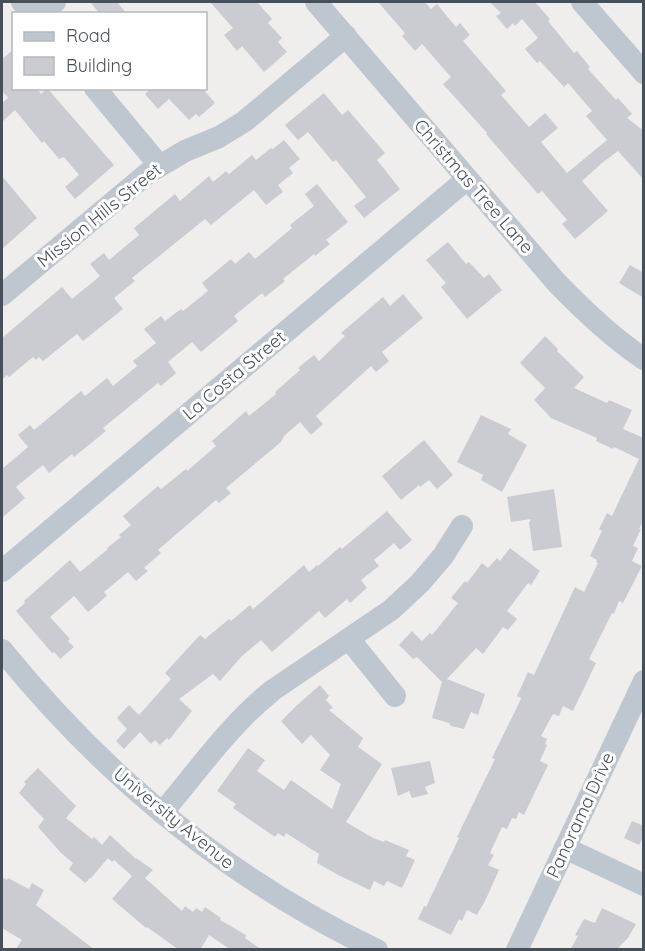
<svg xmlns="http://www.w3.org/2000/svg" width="645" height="951" viewBox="0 0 645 951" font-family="Quicksand,sans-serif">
  <rect width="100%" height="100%" fill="#f0eded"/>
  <g fill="#caccd2">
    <polygon points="90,2 117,2 127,14 100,14"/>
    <polygon points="210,2 257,2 272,19 268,23 282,38 278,42 287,52 264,72 242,46 237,51 224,35 233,28"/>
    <polygon points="378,2 425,2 431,9 437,4 456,27 460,23 470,35 463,41 506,91 501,95 529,127 545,113 558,128 541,142 567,173 607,140 586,116 592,111 568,83 564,87 540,61 537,63 525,49 538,38 522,19 515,26 513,23 507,29 496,16 501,13 490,2 535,2 550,19 548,21 574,53 577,51 590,67 588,69 616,100 618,98 632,114 627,118 644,131 644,180 618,151 602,163 582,181 608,211 575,239 562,224 567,220 542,191 538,194 486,134 487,133 443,84 451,77 422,44 415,51 402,36 405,33"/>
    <polygon points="14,49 14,88 37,88 41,94 47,88 114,165 75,199 65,187 79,175 64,157 59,159 44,141 42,143 15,110 2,122 2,103 8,98 2,91 2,59"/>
    <polygon points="151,88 202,88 215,103 199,117 196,114 189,120 169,99 158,109 145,94"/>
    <polygon points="324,93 342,115 348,110 385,153 377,160 400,189 364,218 354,206 366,197 336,160 333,162 308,132 298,140 285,125"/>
    <polygon points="284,140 300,159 289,168 293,173 278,185 283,192 266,205 254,190 211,225 205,219 132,278 135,281 114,298 123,309 83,341 77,334 43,361 39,357 36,360 33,357 9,377 7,375 2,380 2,338 62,287 72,299 100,276 90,264 104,253 109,260 139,235 134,228 175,194 180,201 209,176 213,182 226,171 229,174 252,155 256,160 271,148 273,149"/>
    <polygon points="2,176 37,218 2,249"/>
    <polygon points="317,184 348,222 326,240 330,244 315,256 314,254 283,279 285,281 265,297 262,293 234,316 238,321 201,352 192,342 168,362 176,373 161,386 158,383 103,428 106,431 74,457 72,454 49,473 43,465 16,487 25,498 2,518 2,469 28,447 18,435 30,425 34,430 81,391 85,396 107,378 113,386 137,366 133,361 156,343 144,329 161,316 165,321 181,309 183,311 208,291 202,283 231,259 235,264 249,252 255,259 292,228 290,225 314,206 305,194"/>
    <polygon points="448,242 466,264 469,262 484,278 489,274 502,290 467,319 441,287 446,283 426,260"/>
    <polygon points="630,265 644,273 644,298 619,283"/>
    <polygon points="403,294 423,318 382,352 389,361 376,372 371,366 316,416 323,424 311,435 300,422 284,436 281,442 226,488 231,493 219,503 216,500 158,550 161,553 144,568 148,571 136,581 128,572 104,592 107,596 88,612 74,596 50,617 70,639 68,641 74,647 60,659 54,652 52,653 16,611 25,603 24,601 70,560 80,572 108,549 107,548 121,537 119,535 131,525 123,516 158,486 161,489 186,469 187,471 216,446 212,441 246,411 249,416 276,394 275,392 300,370 298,368 314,355 319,361 345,336 341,333 383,297 390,306"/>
    <polygon points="545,336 558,349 557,351 584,377 574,388 607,403 609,400 632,410 623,429 644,438 644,519 639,529 641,529 633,546 638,548 632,561 642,566 623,603 619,601 614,614 612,613 589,659 596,663 573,711 563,706 559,716 553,714 541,736 547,739 545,744 547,745 540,761 548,765 524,815 519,812 516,819 512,818 507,829 502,827 490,853 494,855 488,865 499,870 486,899 477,915 467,910 462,921 459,919 451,935 418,919 424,906 426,907 459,838 457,837 495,759 492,758 519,703 521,698 517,696 528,672 534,675 575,587 584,592 598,563 596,562 597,560 590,556 602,531 599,529 607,513 612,516 639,459 614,447 613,449 596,441 597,438 551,418 534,400 545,388 520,363"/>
    <polygon points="481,415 511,429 508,434 527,445 502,492 481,480 483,475 457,462"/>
    <polygon points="424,440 453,475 437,489 429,480 420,487 419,485 401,500 382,476"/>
    <polygon points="554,489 562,547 533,551 529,523 531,519 511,522 507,497"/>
    <polygon points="387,511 412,540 400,550 394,543 374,560 379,566 361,580 367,588 350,603 347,599 325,618 319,611 272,652 261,640 242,656 220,681 213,674 179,699 192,711 169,740 167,738 160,745 155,740 151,744 140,732 124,749 116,741 127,729 117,718 129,705 139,715 171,679 165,673 200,635 205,639 229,619 231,621 250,605 253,609 304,565 309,572 317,565 318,566 340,547 342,549"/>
    <polygon points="510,548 540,571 531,585 528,583 507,611 517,619 508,630 503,627 483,654 476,648 447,679 485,694 478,715 471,712 464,729 451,726 449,723 432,718 442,682 417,657 413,659 399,645 412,631 422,641 430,633 432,635 458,603 451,598 465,581 467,583 482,563 488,568 497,558 500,561"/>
    <polygon points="320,685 329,696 326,700 333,708 329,710 363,738 358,747 382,764 346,822 373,838 384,842 385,840 409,850 406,856 415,860 402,888 387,881 384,886 374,881 370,890 340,876 317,863 319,854 286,833 284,837 278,833 275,837 233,808 236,804 217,791 248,748 265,760 257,771 284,790 291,780 332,809 341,784 320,770 330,755 311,735 302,744 281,721 296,706"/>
    <polygon points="430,761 435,783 425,787 428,794 412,798 409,791 398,796 391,768"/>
    <polygon points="38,768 76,806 66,818 92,839 94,837 102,845 110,835 136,859 136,858 153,870 145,878 182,911 185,906 193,912 196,908 202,912 205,907 221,918 220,920 246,935 245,938 262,950 231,950 209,935 200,950 179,950 147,927 146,928 112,899 132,876 114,860 112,862 108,858 91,878 90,878 85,883 69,869 73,863 60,852 38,827 44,819 19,793 26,784 24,782"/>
    <polygon points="632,821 644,826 644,835 639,845 624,838"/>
    <polygon points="2,877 7,880 8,878 29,889 32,883 44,890 36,905 95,950 15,950 22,940 2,928"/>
    <polygon points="602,908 636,924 628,938 620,946 618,950 570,950 578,936 575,935 584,919 595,923"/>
  </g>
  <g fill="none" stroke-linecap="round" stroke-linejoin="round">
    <g stroke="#bec7cf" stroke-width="22">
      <polyline points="22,2 32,14"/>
      <path d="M316,2l240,280c27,28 55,55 88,77"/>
      <polyline points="582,2 644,73"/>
      <polyline points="41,14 55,2"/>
      <polyline points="95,88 159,165"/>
      <polyline points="2,295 148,173 185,151 219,137 245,121 346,36"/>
      <polyline points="2,571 467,179"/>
      <polyline points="349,639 395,696"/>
      <path d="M2,650c103,127 226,229 375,300"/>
      <path d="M162,813c35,-41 68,-89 111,-123l118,-80 29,-27 23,-27 19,-30"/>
      <polyline points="565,848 644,885"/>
      <polyline points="517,950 644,681"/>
    </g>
  </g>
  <g text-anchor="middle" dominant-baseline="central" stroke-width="6" stroke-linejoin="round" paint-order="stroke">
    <g font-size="18" fill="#46505a" stroke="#fff">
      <text transform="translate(474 186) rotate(49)">Christmas Tree Lane</text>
      <text transform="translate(99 215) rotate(-39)">Mission Hills Street</text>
      <text transform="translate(234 375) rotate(-40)">La Costa Street</text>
      <text transform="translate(580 815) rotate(-65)">Panorama Drive</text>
      <text transform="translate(174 818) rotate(39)">University Avenue</text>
    </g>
  </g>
  <rect width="645" height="951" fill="none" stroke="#46505a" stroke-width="6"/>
  <rect x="12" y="12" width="195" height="78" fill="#ffffff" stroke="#b5b9bd" stroke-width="1.5"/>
  <rect x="24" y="32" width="30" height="9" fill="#bec7cf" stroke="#b5b9bd" stroke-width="1.5"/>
  <text x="66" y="42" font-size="18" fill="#46505a">Road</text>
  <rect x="24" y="57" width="30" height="18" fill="#caccd2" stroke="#b5b9bd" stroke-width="1.5"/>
  <text x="66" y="72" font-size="18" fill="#46505a">Building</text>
</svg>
